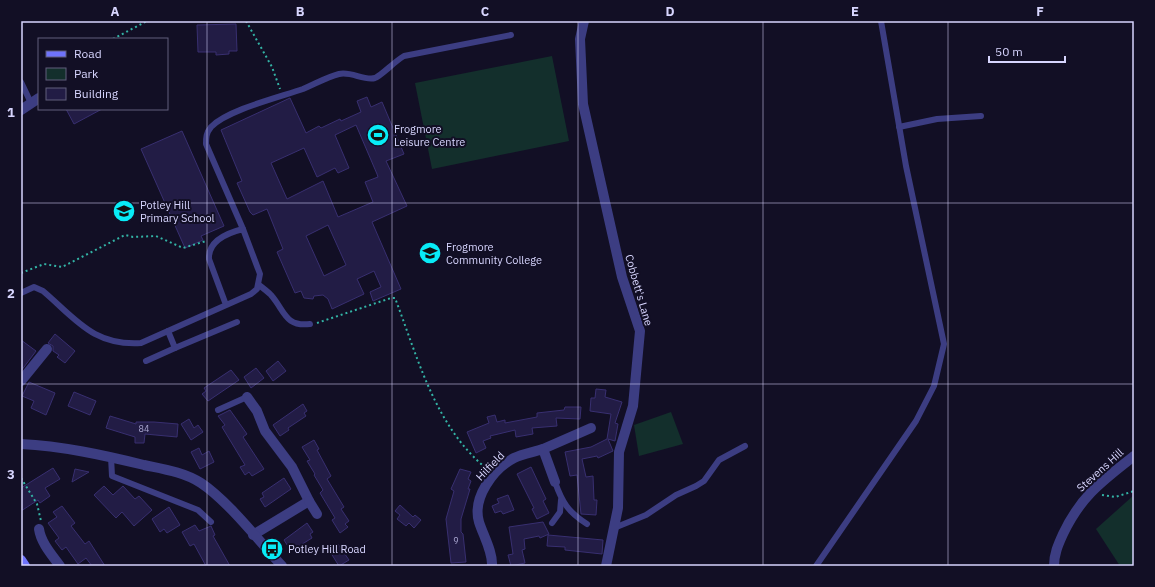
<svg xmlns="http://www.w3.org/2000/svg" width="1155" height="587" viewBox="0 0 1155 587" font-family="'IBM Plex Sans',sans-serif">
  <rect width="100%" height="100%" fill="#120f25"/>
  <g fill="#132f2c">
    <polygon points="552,56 569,141 432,169 415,83"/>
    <polygon points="671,412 683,444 639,456 634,425"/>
    <polygon points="1134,495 1134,566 1120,566 1096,529"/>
  </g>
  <g fill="#221c45" stroke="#382f70" fill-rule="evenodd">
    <polygon points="236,24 237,51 229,51 229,54 216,55 216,52 198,52 197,25"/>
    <path d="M367,97l4,10 11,-5 22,52 -18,7 21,45 -35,16 29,67 -28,12 -3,-9 11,-5 -7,-16 -17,8 7,15 -32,15 -4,-10 -5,-4 -9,1 -1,3 -9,-1 -3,-7 -6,2 -18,-41 6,-3 -16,-40 -14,6 -3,-3 -13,-29 5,-2 -21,-51 69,-32 16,35 13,-7 2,2 19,-9 1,2 20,-9 -4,-11zM356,125l21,49 1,3 -13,5 8,20 -35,15 -15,-36 -36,18 -16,-36 33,-15 13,29 18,-9 3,5 11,-5 -14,-33zM328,225l18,40 -22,11 -18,-40z"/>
    <polygon points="66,109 102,109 74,124"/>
    <polygon points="182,131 224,226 201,236 203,240 185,248 141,149"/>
    <polygon points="55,334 75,351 65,363 57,357 59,355 53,351 53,346 48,343"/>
    <polygon points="21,340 36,351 21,371"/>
    <polygon points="278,361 286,371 273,381 266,371"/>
    <polygon points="256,368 264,378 251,388 244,377"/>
    <polygon points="231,370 239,380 208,401 202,394 206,391 204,388"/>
    <polygon points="29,382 55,393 46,415 31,408 34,401 22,396"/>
    <polygon points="596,389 606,390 605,397 622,402 615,423 618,424 615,441 608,439 613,451 598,458 597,456 582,459 586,477 593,476 594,500 597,500 596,515 581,514 577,475 570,476 565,452 591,447 607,439 611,414 590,411 591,398 595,398"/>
    <polygon points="74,392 96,401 90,415 68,406"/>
    <polygon points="303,404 307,411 304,413 306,416 288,428 289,430 280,436 273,425"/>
    <polygon points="565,407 581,407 580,419 556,418 557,426 532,428 533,434 516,437 515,430 490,436 491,438 483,441 486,448 476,453 467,432 489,423 487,417 495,415 497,422 505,420 505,423 537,417 537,413 564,410"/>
    <polygon points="230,410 247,434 243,437 264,469 252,476 249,472 245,475 240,467 245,465 222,427 225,425 218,416"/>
    <polygon points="110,416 136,424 136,422 154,422 178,424 177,437 145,434 144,443 135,443 135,437 106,428"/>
    <polygon points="189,419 194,428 198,425 203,432 191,440 181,424"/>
    <polygon points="314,440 319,449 317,450 331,476 327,479 344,507 341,509 349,521 345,524 348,527 340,533 332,520 335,518 320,493 323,490 314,475 315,474 307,461 310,460 302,447"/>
    <polygon points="199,448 202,455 209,451 214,462 200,469 191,452"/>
    <polygon points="531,467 546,499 543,501 549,513 537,519 532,509 534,508 517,474"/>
    <polygon points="53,468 60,479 45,488 50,496 40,503 38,500 21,511 21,488"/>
    <polygon points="75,469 89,472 72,482"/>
    <polygon points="460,469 471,472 468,479 471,481 468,489 470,489 461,519 461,532 463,534 466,562 451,563 446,519 454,491 451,489"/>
    <polygon points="284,478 291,489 265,507 260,499 264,497 262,493"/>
    <polygon points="104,486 113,495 123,486 135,499 139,496 152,510 134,526 122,512 116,518 94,495"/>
    <polygon points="508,495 514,510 503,514 501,511 495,513 492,506 499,503 497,499"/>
    <polygon points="400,505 413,517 415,515 421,520 414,528 409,523 406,526 397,519 400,515 395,511"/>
    <polygon points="62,506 75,523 71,526 85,544 89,541 105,566 92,566 86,558 78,564 66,547 62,550 55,541 59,538 48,523 57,517 53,512"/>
    <polygon points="169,507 180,525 167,533 164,529 160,532 152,519"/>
    <polygon points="543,522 549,534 540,538 539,536 524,539 525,549 522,550 525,563 511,566 508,555 513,554 509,527"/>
    <polygon points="307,523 313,532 310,534 312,538 291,551 284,540"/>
    <polygon points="195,525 199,531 211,526 215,535 213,536 230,566 206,566 194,544 190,546 182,532"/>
    <polygon points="548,535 603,540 602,554 565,550 565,547 547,546"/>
    <polygon points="338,544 349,560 339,566 329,550"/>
  </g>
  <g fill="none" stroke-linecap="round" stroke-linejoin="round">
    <g stroke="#33b3a5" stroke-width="2" stroke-dasharray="2 3" stroke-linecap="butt">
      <polyline points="246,21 272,67 280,89"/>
      <polyline points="113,39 147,21"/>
      <polyline points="21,273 44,264 62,267 125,235 133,237 156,236 183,248 206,241"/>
      <path d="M317,323l74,-25h4c23,60 40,129 92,171"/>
      <polyline points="21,478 37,504 41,521"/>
      <polyline points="1102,495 1115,497 1134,491"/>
    </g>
    <g stroke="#3c3d82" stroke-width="6">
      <polyline points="21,82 31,103"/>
      <polyline points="899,127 937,119 981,116"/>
      <path d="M243,229l-37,-85c0,-6 0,-11 5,-17 16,-17 69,-30 92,-38 12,-5 24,-12 36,-15 12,-3 25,7 36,4 6,-2 20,-17 29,-22l107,-21"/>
      <path d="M259,285c4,3 9,7 12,10 14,16 14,32 39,29"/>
      <path d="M21,293l13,-6 9,4c33,28 50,55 98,52l110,-49 6,-5 3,-15 -17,-45c-16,4 -35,12 -34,30l17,46"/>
      <polyline points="168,331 175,348 237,322"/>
      <polyline points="146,361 175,348"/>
      <polyline points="218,410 247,397"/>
      <polyline points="111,457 112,476 198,510 211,522"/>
      <path d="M555,482c7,20 13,30 32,42"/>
      <polyline points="552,523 560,512 561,500"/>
      <polyline points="614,528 646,515 676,495 696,486 704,481 719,460 745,446"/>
      <polyline points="816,566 916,421 934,386 944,344 906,166 881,21"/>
    </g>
    <g stroke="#3c3d82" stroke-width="10">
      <polyline points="584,21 580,39 583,104 622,277 640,331 633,406 619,452 618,508 606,566"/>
      <polyline points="21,110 39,98"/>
      <polyline points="21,381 47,349"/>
      <polyline points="247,397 257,411 265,431 292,467 309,501 253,535"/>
      <polyline points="543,449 591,428"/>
      <polyline points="309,501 317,514"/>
      <path d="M39,529c2,14 13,26 21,37"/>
      <path d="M492,566c1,-14 -9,-31 -13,-44 -7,-24 14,-53 35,-64 8,-4 20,-6 29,-9l12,33"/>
      <path d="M1054,566c0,-12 4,-21 9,-32 18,-38 39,-53 71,-78"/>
    </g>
    <path stroke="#3c3d82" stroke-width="10" d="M21,444c41,2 82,11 123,21 19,4 40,7 57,18 27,18 58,58 81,83"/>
    <polyline stroke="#6f73fb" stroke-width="10" points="21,560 25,566"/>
  </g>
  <path fill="none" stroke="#d7d5fe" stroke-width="1" stroke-opacity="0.55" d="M207,21v545M392,21v545M578,21v545M763,21v545M948,21v545M21,203h1113M21,384h1113"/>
  <defs>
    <g id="stadium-disc" transform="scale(1.15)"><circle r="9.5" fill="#08ecf7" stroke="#120f25"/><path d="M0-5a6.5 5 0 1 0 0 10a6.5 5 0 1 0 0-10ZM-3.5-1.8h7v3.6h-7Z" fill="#111"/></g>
    <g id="school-disc" transform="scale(1.15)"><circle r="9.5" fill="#08ecf7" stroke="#120f25"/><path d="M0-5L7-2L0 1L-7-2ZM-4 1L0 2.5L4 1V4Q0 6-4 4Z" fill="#111"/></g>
    <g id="bus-disc" transform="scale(1.15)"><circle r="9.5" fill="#08ecf7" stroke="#120f25"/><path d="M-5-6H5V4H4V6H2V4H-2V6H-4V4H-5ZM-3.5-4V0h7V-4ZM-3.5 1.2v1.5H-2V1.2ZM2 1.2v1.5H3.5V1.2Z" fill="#111"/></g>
  </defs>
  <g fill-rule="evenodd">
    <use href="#stadium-disc" x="378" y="135"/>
    <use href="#school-disc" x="124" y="211"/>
    <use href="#school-disc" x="430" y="253"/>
    <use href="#bus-disc" x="272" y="549"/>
  </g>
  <g text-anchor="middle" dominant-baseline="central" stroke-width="4" stroke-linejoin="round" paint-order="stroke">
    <g font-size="9" fill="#aaa7d0">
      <text x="144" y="428">84</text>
      <text x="456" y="540">9</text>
    </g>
    <g font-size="11" fill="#d7d5fe" stroke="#120f25" text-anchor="start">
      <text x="394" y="129">Frogmore<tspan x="394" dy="13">Leisure Centre</tspan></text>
      <text x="140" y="205">Potley Hill<tspan x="140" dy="13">Primary School</tspan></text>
      <text x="446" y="247">Frogmore<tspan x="446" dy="13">Community College</tspan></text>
      <text x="288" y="549">Potley Hill Road</text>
    </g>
    <g font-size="11" fill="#d7d5fe" stroke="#120f25">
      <text transform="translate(639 290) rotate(74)">Cobbett's Lane</text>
      <text transform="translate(490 466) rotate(-46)">Hilfield</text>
      <text transform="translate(1100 470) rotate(-42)">Stevens Hill</text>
    </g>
  </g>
  <rect width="1155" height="587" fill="none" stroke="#120f25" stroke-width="44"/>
  <rect x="38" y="38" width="130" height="72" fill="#120f25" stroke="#615e7c"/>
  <rect x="46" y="51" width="20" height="6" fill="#6f73fb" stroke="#615e7c"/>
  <text x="74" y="58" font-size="12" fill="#d7d5fe">Road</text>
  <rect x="46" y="68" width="20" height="12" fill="#132f2c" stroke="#615e7c"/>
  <text x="74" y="78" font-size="12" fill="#d7d5fe">Park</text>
  <rect x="46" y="88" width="20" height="12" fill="#221c45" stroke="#615e7c"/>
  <text x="74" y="98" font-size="12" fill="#d7d5fe">Building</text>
  <path d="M989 56v6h76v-6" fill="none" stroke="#d7d5fe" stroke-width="2"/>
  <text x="995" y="56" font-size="12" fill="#d7d5fe" stroke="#120f25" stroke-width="3" paint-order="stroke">50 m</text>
  <rect x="22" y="22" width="1111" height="543" fill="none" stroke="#d7d5fe" stroke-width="1.5"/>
  <g font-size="13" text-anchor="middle" font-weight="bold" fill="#d7d5fe">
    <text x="115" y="16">A</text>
    <text x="300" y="16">B</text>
    <text x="485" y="16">C</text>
    <text x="670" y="16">D</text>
    <text x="855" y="16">E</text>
    <text x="1040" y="16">F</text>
    <text x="11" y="117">1</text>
    <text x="11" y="298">2</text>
    <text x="11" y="479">3</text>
  </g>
</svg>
